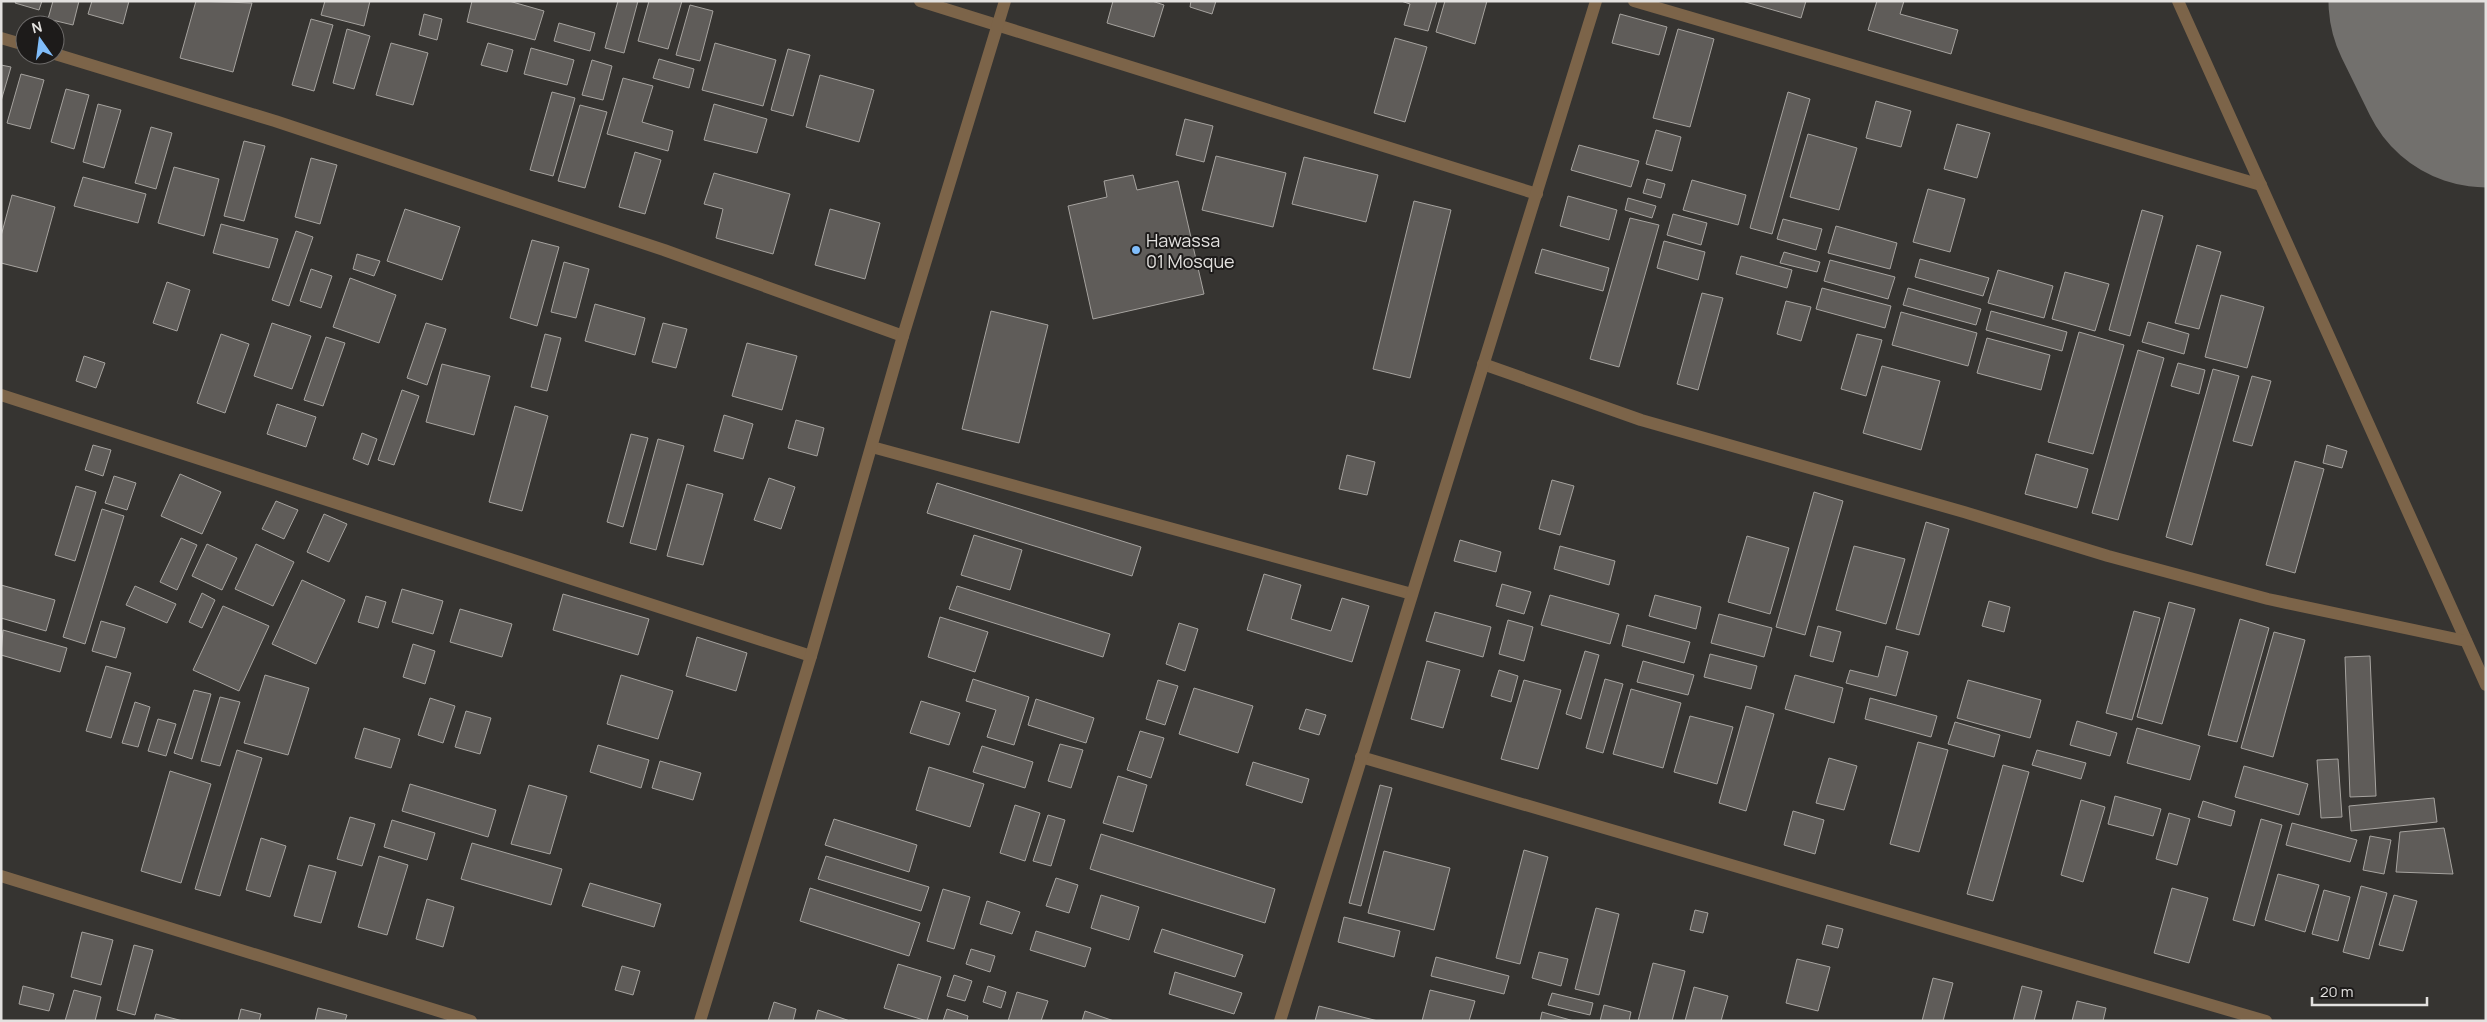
<svg xmlns="http://www.w3.org/2000/svg" width="2487" height="1022" viewBox="0 0 2487 1022" font-family="Manrope,sans-serif">
  <rect width="100%" height="100%" fill="#363431"/>
  <g fill="none" stroke-linecap="round" stroke-linejoin="round">
    <polyline stroke="#72706d" stroke-width="259" points="2458,1 2486,58"/>
  </g>
  <g fill="#5f5c59" stroke="#a6a39f">
    <polygon points="16,1 42,1 39,10 15,3"/>
    <polygon points="53,1 79,1 73,25 48,19"/>
    <polygon points="92,1 129,1 123,24 88,14"/>
    <polygon points="196,1 252,3 233,72 180,58"/>
    <polygon points="325,1 370,1 364,26 321,15"/>
    <polygon points="472,1 509,1 544,11 535,40 467,22"/>
    <polygon points="618,1 638,1 624,53 605,48"/>
    <polygon points="649,1 682,1 668,49 638,41"/>
    <polygon points="1113,1 1152,1 1164,5 1154,37 1107,23"/>
    <polygon points="1191,1 1216,1 1212,14 1190,7"/>
    <polygon points="1401,1 1437,1 1428,31 1404,25 1410,4"/>
    <polygon points="1445,1 1487,1 1475,44 1436,32"/>
    <polygon points="1742,1 1806,1 1801,18"/>
    <polygon points="1877,1 1904,1 1900,14 1958,30 1951,54 1868,30"/>
    <polygon points="690,5 713,11 700,61 676,55"/>
    <polygon points="424,14 442,19 437,40 419,35"/>
    <polygon points="1620,14 1667,27 1659,55 1612,43"/>
    <polygon points="311,19 333,25 314,91 292,85"/>
    <polygon points="559,23 595,33 590,51 554,41"/>
    <polygon points="347,29 370,36 354,89 333,83"/>
    <polygon points="1678,29 1714,39 1690,127 1653,118"/>
    <polygon points="1395,38 1427,47 1405,122 1374,113"/>
    <polygon points="391,43 428,53 413,105 376,95"/>
    <polygon points="488,43 513,50 507,72 481,65"/>
    <polygon points="715,43 776,60 763,106 702,90"/>
    <polygon points="531,48 574,60 567,85 524,74"/>
    <polygon points="788,49 810,55 793,116 771,110"/>
    <polygon points="659,59 694,69 689,88 653,78"/>
    <polygon points="592,60 612,66 603,100 582,95"/>
    <polygon points="1,65 11,67 1,101"/>
    <polygon points="21,74 44,80 30,129 7,123"/>
    <polygon points="820,75 874,90 859,142 806,127"/>
    <polygon points="623,78 653,86 642,122 673,131 668,151 607,134"/>
    <polygon points="66,89 89,95 74,149 51,142"/>
    <polygon points="552,92 575,98 553,176 530,170"/>
    <polygon points="1788,92 1810,99 1772,234 1750,228"/>
    <polygon points="1876,101 1911,111 1901,147 1866,138"/>
    <polygon points="98,104 121,110 104,168 83,162"/>
    <polygon points="714,104 767,119 757,153 704,140"/>
    <polygon points="580,105 607,112 585,188 558,181"/>
    <polygon points="1185,119 1213,126 1204,162 1176,155"/>
    <polygon points="1957,124 1990,133 1977,178 1944,169"/>
    <polygon points="151,127 172,133 156,189 135,183"/>
    <polygon points="1656,130 1681,137 1672,171 1646,164"/>
    <polygon points="1808,134 1857,148 1839,210 1790,197"/>
    <polygon points="244,141 265,146 244,221 224,216"/>
    <polygon points="1579,145 1639,161 1631,187 1571,170"/>
    <polygon points="635,152 661,160 645,214 619,207"/>
    <polygon points="1216,156 1286,173 1273,227 1202,210"/>
    <polygon points="1304,157 1378,175 1366,222 1292,204"/>
    <polygon points="311,158 337,165 320,224 295,217"/>
    <polygon points="174,167 219,179 204,236 158,223"/>
    <polygon points="714,173 790,194 773,254 716,238 723,209 704,204"/>
    <polygon points="1133,175 1137,190 1178,181 1204,294 1093,319 1068,206 1107,197 1104,181"/>
    <polygon points="83,177 146,194 138,223 74,206"/>
    <polygon points="1647,179 1665,184 1661,198 1643,193"/>
    <polygon points="1692,180 1746,195 1738,225 1683,210"/>
    <polygon points="1928,189 1965,199 1950,252 1913,242"/>
    <polygon points="12,195 55,207 37,272 1,263 1,236"/>
    <polygon points="1568,196 1617,210 1609,240 1560,226"/>
    <polygon points="1628,198 1656,206 1652,218 1625,210"/>
    <polygon points="1414,201 1451,210 1410,378 1373,369"/>
    <polygon points="405,209 460,227 442,280 387,261"/>
    <polygon points="830,209 880,223 865,279 815,265"/>
    <polygon points="2142,210 2163,216 2130,336 2109,330"/>
    <polygon points="1673,214 1707,223 1701,245 1667,235"/>
    <polygon points="1630,218 1659,225 1619,367 1590,359"/>
    <polygon points="1783,219 1822,229 1816,250 1777,239"/>
    <polygon points="221,224 278,239 269,268 213,253"/>
    <polygon points="1836,226 1897,243 1890,269 1828,253"/>
    <polygon points="296,231 313,237 289,306 272,300"/>
    <polygon points="532,240 559,247 537,326 510,318"/>
    <polygon points="1664,241 1705,252 1698,280 1657,268"/>
    <polygon points="2197,245 2221,252 2199,329 2175,323"/>
    <polygon points="1542,249 1609,268 1603,291 1535,273"/>
    <polygon points="1784,252 1820,262 1817,272 1780,263"/>
    <polygon points="357,254 380,261 374,276 353,269"/>
    <polygon points="1741,256 1792,270 1787,288 1736,274"/>
    <polygon points="1920,259 1989,278 1983,296 1915,277"/>
    <polygon points="1830,260 1895,277 1888,299 1824,281"/>
    <polygon points="564,262 589,269 576,318 551,312"/>
    <polygon points="311,269 332,276 321,308 300,301"/>
    <polygon points="1998,270 2053,286 2044,318 1988,303"/>
    <polygon points="2065,272 2109,284 2095,331 2052,319"/>
    <polygon points="350,278 396,295 379,343 333,327"/>
    <polygon points="167,282 190,290 177,331 153,323"/>
    <polygon points="1822,288 1891,306 1885,328 1816,309"/>
    <polygon points="1908,288 1981,309 1976,325 1903,305"/>
    <polygon points="1702,293 1723,298 1698,390 1677,384"/>
    <polygon points="2221,295 2264,307 2247,368 2205,357"/>
    <polygon points="1786,301 1811,307 1801,341 1777,334"/>
    <polygon points="595,304 645,318 635,355 585,341"/>
    <polygon points="991,311 1048,325 1019,443 962,429"/>
    <polygon points="1991,311 2067,332 2062,351 1986,330"/>
    <polygon points="1901,312 1977,333 1968,366 1892,345"/>
    <polygon points="2148,322 2189,334 2184,354 2142,342"/>
    <polygon points="272,323 311,336 292,389 254,376"/>
    <polygon points="426,323 446,329 427,385 407,378"/>
    <polygon points="663,323 687,329 676,368 652,362"/>
    <polygon points="2079,332 2124,345 2093,454 2048,442"/>
    <polygon points="221,334 249,344 225,413 197,403"/>
    <polygon points="545,334 561,338 547,391 531,387"/>
    <polygon points="1857,334 1882,340 1866,396 1841,389"/>
    <polygon points="326,337 345,343 323,406 304,400"/>
    <polygon points="1987,338 2050,355 2041,390 1977,373"/>
    <polygon points="747,343 797,356 782,410 732,396"/>
    <polygon points="2138,350 2164,358 2118,520 2092,513"/>
    <polygon points="84,356 105,363 96,388 76,381"/>
    <polygon points="2178,363 2205,370 2199,394 2171,386"/>
    <polygon points="442,364 490,376 474,435 426,422"/>
    <polygon points="1882,366 1940,381 1921,450 1863,433"/>
    <polygon points="2213,369 2239,376 2192,545 2166,537"/>
    <polygon points="2252,376 2271,381 2252,446 2233,441"/>
    <polygon points="402,390 419,396 394,465 378,460"/>
    <polygon points="277,404 316,417 306,447 267,434"/>
    <polygon points="515,406 548,416 522,511 489,502"/>
    <polygon points="724,415 753,424 743,459 714,451"/>
    <polygon points="796,420 824,428 817,456 788,448"/>
    <polygon points="362,433 377,439 368,465 353,459"/>
    <polygon points="631,434 648,438 623,527 607,522"/>
    <polygon points="658,439 684,446 656,550 630,543"/>
    <polygon points="93,445 111,450 103,476 85,470"/>
    <polygon points="2327,445 2347,451 2342,468 2323,463"/>
    <polygon points="2036,454 2088,469 2077,508 2025,494"/>
    <polygon points="1347,455 1375,462 1367,495 1339,489"/>
    <polygon points="2295,461 2324,469 2295,573 2266,565"/>
    <polygon points="180,474 221,492 202,534 161,516"/>
    <polygon points="114,476 136,483 127,510 105,503"/>
    <polygon points="769,478 795,487 781,529 754,520"/>
    <polygon points="1552,480 1574,486 1560,535 1539,529"/>
    <polygon points="937,483 1141,547 1132,576 927,513"/>
    <polygon points="687,484 723,494 703,565 667,556"/>
    <polygon points="76,486 96,492 75,561 55,555"/>
    <polygon points="1814,492 1843,501 1805,635 1776,627"/>
    <polygon points="276,501 298,510 284,539 262,529"/>
    <polygon points="102,509 124,516 85,644 63,637"/>
    <polygon points="324,514 347,524 329,562 307,552"/>
    <polygon points="1926,522 1949,529 1919,635 1896,629"/>
    <polygon points="974,535 1022,550 1010,590 961,575"/>
    <polygon points="1747,536 1789,548 1770,614 1728,602"/>
    <polygon points="181,538 197,545 177,590 160,582"/>
    <polygon points="1460,540 1501,552 1496,572 1454,561"/>
    <polygon points="207,544 237,558 222,590 192,576"/>
    <polygon points="256,544 294,562 273,606 235,589"/>
    <polygon points="1560,546 1615,561 1609,585 1554,569"/>
    <polygon points="1854,546 1905,559 1886,624 1836,610"/>
    <polygon points="1264,574 1301,585 1291,619 1331,631 1342,598 1369,606 1352,662 1247,630"/>
    <polygon points="302,580 345,600 316,664 272,644"/>
    <polygon points="1502,584 1531,592 1524,614 1496,606"/>
    <polygon points="1,585 55,600 46,631 1,618"/>
    <polygon points="135,586 176,604 167,623 126,605"/>
    <polygon points="957,586 1110,634 1103,657 949,609"/>
    <polygon points="402,589 443,601 433,634 392,622"/>
    <polygon points="202,593 215,600 202,628 189,622"/>
    <polygon points="563,594 649,619 638,655 553,630"/>
    <polygon points="1550,595 1619,614 1610,644 1541,625"/>
    <polygon points="1655,595 1701,607 1696,629 1649,616"/>
    <polygon points="366,596 386,602 378,628 358,622"/>
    <polygon points="1989,601 2010,607 2004,632 1982,626"/>
    <polygon points="2169,602 2195,609 2162,724 2137,717"/>
    <polygon points="223,606 269,626 239,691 193,670"/>
    <polygon points="460,609 512,624 502,657 450,642"/>
    <polygon points="2134,611 2160,618 2132,720 2106,713"/>
    <polygon points="1435,612 1491,627 1483,657 1426,641"/>
    <polygon points="1719,614 1772,628 1764,657 1711,643"/>
    <polygon points="940,617 988,632 975,672 928,657"/>
    <polygon points="2240,619 2269,628 2237,742 2208,735"/>
    <polygon points="1508,620 1533,627 1524,661 1499,654"/>
    <polygon points="101,621 125,628 116,658 92,651"/>
    <polygon points="1179,623 1198,629 1185,671 1166,664"/>
    <polygon points="1627,625 1690,642 1684,663 1622,646"/>
    <polygon points="1818,626 1841,632 1833,662 1810,656"/>
    <polygon points="3,630 67,648 60,672 1,655"/>
    <polygon points="2274,632 2305,640 2273,757 2241,748"/>
    <polygon points="697,637 747,653 736,691 686,676"/>
    <polygon points="413,644 435,651 425,684 403,677"/>
    <polygon points="1886,646 1908,652 1896,696 1846,683 1850,670 1878,677"/>
    <polygon points="1585,651 1599,655 1581,719 1566,714"/>
    <polygon points="1710,654 1757,666 1751,689 1704,677"/>
    <polygon points="2370,656 2376,796 2350,797 2345,657"/>
    <polygon points="1427,661 1460,670 1443,728 1411,719"/>
    <polygon points="1643,661 1694,675 1688,695 1637,682"/>
    <polygon points="106,666 131,673 111,738 86,731"/>
    <polygon points="1499,670 1518,676 1511,702 1491,696"/>
    <polygon points="265,675 309,688 288,755 244,743"/>
    <polygon points="621,675 673,691 658,739 607,724"/>
    <polygon points="1795,675 1843,688 1834,723 1785,709"/>
    <polygon points="973,679 1029,697 1014,745 987,737 996,710 966,701"/>
    <polygon points="1605,679 1623,684 1603,753 1586,748"/>
    <polygon points="1158,680 1178,686 1165,725 1146,719"/>
    <polygon points="1524,680 1561,690 1538,769 1501,759"/>
    <polygon points="1968,680 2041,700 2030,738 1957,718"/>
    <polygon points="1194,688 1253,706 1238,753 1179,734"/>
    <polygon points="1631,689 1681,703 1663,768 1613,754"/>
    <polygon points="194,690 211,694 192,759 174,753"/>
    <polygon points="220,697 240,702 220,766 201,761"/>
    <polygon points="430,698 455,706 443,743 418,735"/>
    <polygon points="1870,698 1937,716 1931,737 1865,719"/>
    <polygon points="1036,699 1094,718 1086,743 1028,725"/>
    <polygon points="921,701 960,713 949,745 910,733"/>
    <polygon points="135,702 150,707 138,747 122,743"/>
    <polygon points="1746,706 1774,714 1746,811 1719,803"/>
    <polygon points="1306,709 1326,715 1319,735 1299,729"/>
    <polygon points="466,711 491,718 480,754 455,747"/>
    <polygon points="1690,716 1733,727 1717,784 1674,772"/>
    <polygon points="158,719 176,724 166,756 148,751"/>
    <polygon points="2077,721 2117,733 2110,756 2070,745"/>
    <polygon points="1955,722 2000,735 1994,757 1948,744"/>
    <polygon points="364,728 400,739 391,768 355,758"/>
    <polygon points="2137,728 2200,746 2190,780 2127,763"/>
    <polygon points="1140,731 1164,738 1151,778 1127,770"/>
    <polygon points="1918,742 1948,750 1919,852 1890,844"/>
    <polygon points="1060,744 1083,750 1071,788 1048,781"/>
    <polygon points="598,745 649,760 641,788 590,772"/>
    <polygon points="982,746 1033,762 1025,788 973,772"/>
    <polygon points="237,750 262,758 220,896 195,889"/>
    <polygon points="2037,750 2086,763 2081,779 2032,765"/>
    <polygon points="1829,758 1857,766 1844,810 1816,803"/>
    <polygon points="2338,759 2342,817 2321,818 2317,760"/>
    <polygon points="660,761 701,773 693,800 652,788"/>
    <polygon points="1253,762 1309,779 1302,803 1246,785"/>
    <polygon points="2003,765 2029,772 1993,901 1967,894"/>
    <polygon points="2244,766 2308,784 2299,815 2235,797"/>
    <polygon points="929,767 984,784 970,827 916,810"/>
    <polygon points="170,771 211,784 181,883 141,871"/>
    <polygon points="1118,776 1147,785 1133,832 1103,823"/>
    <polygon points="410,784 496,810 488,837 402,811"/>
    <polygon points="529,785 567,796 550,854 511,844"/>
    <polygon points="1380,785 1392,788 1361,906 1349,903"/>
    <polygon points="2115,796 2161,809 2153,836 2108,824"/>
    <polygon points="2434,798 2437,822 2351,831 2349,806"/>
    <polygon points="2081,800 2105,807 2083,882 2061,875"/>
    <polygon points="2203,801 2235,811 2231,826 2198,817"/>
    <polygon points="1015,805 1040,813 1025,861 1000,853"/>
    <polygon points="1793,811 1824,820 1815,854 1784,845"/>
    <polygon points="2169,813 2190,819 2177,865 2156,859"/>
    <polygon points="1048,815 1065,820 1051,866 1033,861"/>
    <polygon points="350,817 375,824 362,866 337,859"/>
    <polygon points="834,819 917,845 909,872 825,845"/>
    <polygon points="2261,819 2282,825 2254,926 2233,920"/>
    <polygon points="392,820 435,833 427,860 384,847"/>
    <polygon points="2292,823 2357,840 2350,862 2286,845"/>
    <polygon points="2444,828 2453,874 2396,872 2400,832"/>
    <polygon points="1101,834 1275,889 1265,923 1090,869"/>
    <polygon points="2370,836 2391,840 2384,874 2363,870"/>
    <polygon points="261,838 286,846 270,897 246,890"/>
    <polygon points="472,843 562,869 551,905 461,879"/>
    <polygon points="1524,850 1548,857 1520,964 1496,958"/>
    <polygon points="1384,851 1450,868 1434,930 1368,913"/>
    <polygon points="379,856 408,865 387,935 358,927"/>
    <polygon points="826,856 929,887 921,911 818,879"/>
    <polygon points="309,865 336,872 321,923 294,916"/>
    <polygon points="2278,874 2319,885 2305,932 2265,920"/>
    <polygon points="1056,878 1078,885 1069,913 1046,906"/>
    <polygon points="590,883 661,904 654,927 582,906"/>
    <polygon points="2361,886 2387,893 2369,959 2343,952"/>
    <polygon points="810,888 920,923 909,956 800,921"/>
    <polygon points="2172,888 2208,898 2189,963 2154,953"/>
    <polygon points="943,889 970,897 954,949 927,941"/>
    <polygon points="2324,890 2350,897 2338,941 2312,934"/>
    <polygon points="1101,895 1139,907 1129,940 1091,928"/>
    <polygon points="2394,895 2417,901 2403,951 2379,945"/>
    <polygon points="427,899 454,907 443,947 416,939"/>
    <polygon points="987,901 1020,912 1012,934 980,924"/>
    <polygon points="1596,908 1619,914 1599,995 1575,989"/>
    <polygon points="1695,910 1708,913 1703,933 1690,930"/>
    <polygon points="1344,917 1400,931 1394,957 1338,942"/>
    <polygon points="1827,925 1843,929 1838,948 1822,944"/>
    <polygon points="1162,929 1243,955 1235,977 1154,952"/>
    <polygon points="1036,931 1091,948 1085,967 1030,950"/>
    <polygon points="82,932 113,940 101,985 71,977"/>
    <polygon points="134,945 153,950 135,1015 117,1010"/>
    <polygon points="971,949 995,956 990,972 966,964"/>
    <polygon points="1539,952 1568,959 1561,986 1532,978"/>
    <polygon points="1436,957 1509,976 1504,994 1431,976"/>
    <polygon points="1797,959 1830,967 1818,1011 1786,1003"/>
    <polygon points="1653,963 1685,971 1672,1021 1638,1021"/>
    <polygon points="898,964 941,977 927,1021 884,1008"/>
    <polygon points="622,966 640,971 633,995 615,990"/>
    <polygon points="1175,972 1242,993 1234,1014 1169,994"/>
    <polygon points="954,975 972,981 965,1001 947,996"/>
    <polygon points="1933,978 1953,983 1943,1021 1922,1021"/>
    <polygon points="23,986 54,994 49,1011 19,1004"/>
    <polygon points="988,986 1006,992 1001,1008 983,1002"/>
    <polygon points="2022,986 2042,991 2034,1021 2013,1021"/>
    <polygon points="1694,987 1728,996 1721,1021 1685,1021"/>
    <polygon points="74,990 101,997 95,1021 65,1021"/>
    <polygon points="1430,990 1475,1001 1469,1021 1422,1021"/>
    <polygon points="1017,992 1048,1001 1041,1021 1008,1021"/>
    <polygon points="1552,993 1593,1003 1590,1015 1548,1005"/>
    <polygon points="2077,1001 2106,1008 2103,1021 2072,1021"/>
    <polygon points="774,1002 796,1009 793,1021 768,1021"/>
    <polygon points="1604,1005 1631,1012 1629,1021 1600,1021"/>
    <polygon points="1319,1006 1378,1021 1315,1021"/>
    <polygon points="318,1008 347,1015 345,1021 315,1021"/>
    <polygon points="241,1009 261,1014 259,1021 238,1021"/>
    <polygon points="947,1009 968,1016 967,1021 943,1021"/>
    <polygon points="818,1010 850,1021 815,1021"/>
    <polygon points="1085,1011 1114,1021 1082,1021"/>
    <polygon points="1542,1012 1574,1021 1540,1021"/>
    <polygon points="156,1014 183,1021 154,1021"/>
  </g>
  <g fill="none" stroke-linecap="round" stroke-linejoin="round">
    <g stroke="#7c6449" stroke-width="12">
      <polyline points="920,1 1537,194"/>
      <polyline points="1634,1 2261,185"/>
      <polyline points="2178,1 2486,685"/>
      <polyline points="1,38 25,45"/>
      <polyline points="55,54 275,121 664,250 903,336"/>
      <polyline points="1483,364 1641,420 1964,512 2108,556 2268,599 2466,641"/>
      <polyline points="1,395 811,656"/>
      <polyline points="872,447 1412,594"/>
      <polyline points="1361,757 2266,1021"/>
      <polyline points="1,876 471,1021"/>
      <polyline points="700,1021 811,656 903,336 1005,1"/>
      <polyline points="1280,1021 1596,1"/>
    </g>
  </g>
  <circle fill="#80bdfa" stroke="#1d1b1a" stroke-width="2" cx="1136" cy="250" r="5"/>
  <g text-anchor="middle" dominant-baseline="central" stroke-width="4" stroke-linejoin="round" paint-order="stroke">
    <g font-size="18" fill="#e3e1df" stroke="#1d1b1a" text-anchor="start">
      <text x="1146" y="240">Hawassa<tspan x="1146" dy="21">01 Mosque</tspan></text>
    </g>
  </g>
  <rect width="2487" height="1022" fill="none" stroke="#e3e1df" stroke-width="5"/>
  <g transform="translate(40 40) rotate(346)"><circle r="24" fill="#1d1b1a" stroke="#6c6a69"/>
  <path d="M0-4L9 19L0 12L-9 19Z" fill="#80bdfa"/>
  <text y="-8" font-size="14" font-weight="bold" text-anchor="middle" fill="#e3e1df">N</text>
  </g>
  <path d="M2312 997v8h115v-8" fill="none" stroke="#e3e1df" stroke-width="2.5"/>
  <text x="2320" y="997" font-size="15" fill="#e3e1df" stroke="#1d1b1a" stroke-width="4" paint-order="stroke">20 m</text>
</svg>
